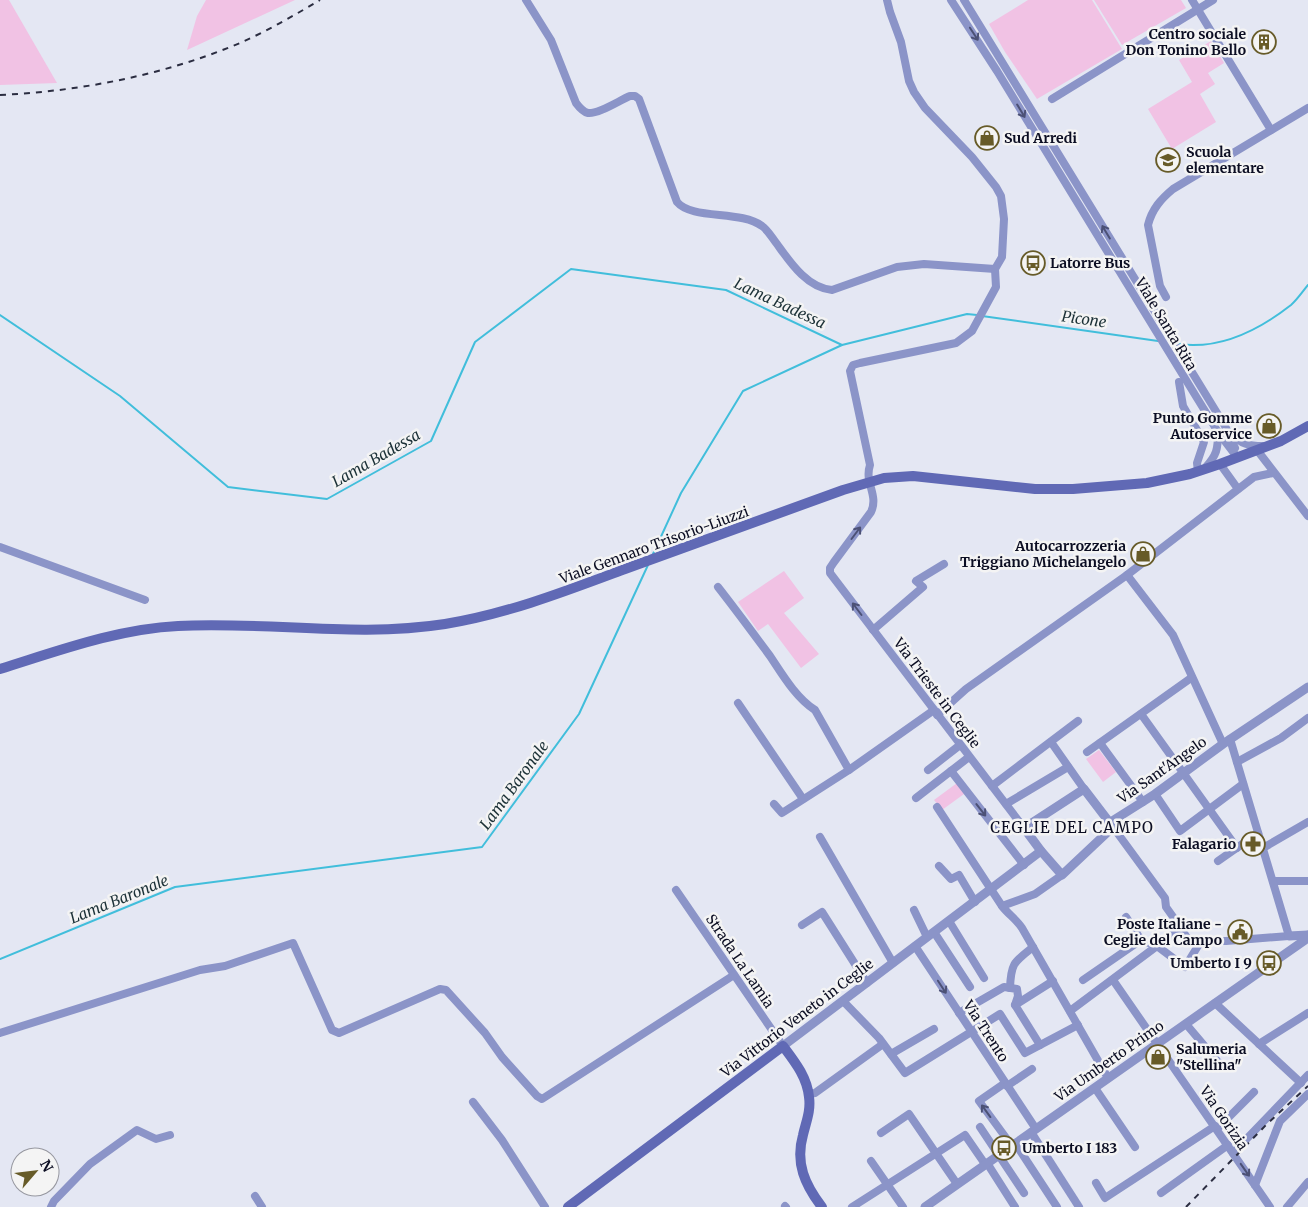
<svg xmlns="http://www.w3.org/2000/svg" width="1308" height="1207" viewBox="0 0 1308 1207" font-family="Merriweather,serif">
  <rect width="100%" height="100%" fill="#e4e7f3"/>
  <g fill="#f1c2e4">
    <polygon points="0,0 9,0 57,83 0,85"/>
    <polygon points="206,0 295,0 187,50 197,16"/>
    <polygon points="1028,0 1092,0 1122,49 1037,99 1005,52 989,24"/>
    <polygon points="1094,0 1181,0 1186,8 1122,45"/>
    <polygon points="1211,41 1224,63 1208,73 1215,84 1200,94 1216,122 1172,149 1148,109 1192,82 1179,60"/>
    <polygon points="784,571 804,598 784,613 819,654 801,668 768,624 758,631 738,602"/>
    <polygon points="1099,750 1116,772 1103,782 1086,759"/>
    <polygon points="957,783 964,794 942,810 934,800"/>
  </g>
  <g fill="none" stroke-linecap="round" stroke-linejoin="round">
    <g stroke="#41bedb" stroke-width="2">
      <polyline points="0,315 120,396 228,487 327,499 431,441 475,342 571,269 726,290 842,345"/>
      <polyline points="982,316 1158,341"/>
      <path d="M1178,344c41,6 81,-14 113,-39 6,-5 12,-14 17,-20"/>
      <polyline points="653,554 681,493 743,391 842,345 967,314 977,315"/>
      <polyline points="0,959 175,887 482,847 579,714 648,565"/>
    </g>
    <g stroke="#8b94c8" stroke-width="8">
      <path d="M526,0l25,40 25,63c3,4 7,9 12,10 11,1 32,-13 42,-17h5l4,3 38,103c15,18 64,8 85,24 6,4 10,12 15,18 13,18 30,44 55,46l65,-23 27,-3 71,5"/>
      <path d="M887,0l3,12 11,30 8,39 5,11 11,16 47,49 24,30 5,9 3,23 -2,38 -7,12 1,18 -24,44 -16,12 -96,20 -7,2 -3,6 20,94c-6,18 9,30 1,47l-37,50 -4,6v5l194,255"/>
      <polyline points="951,0 997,71 1197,398 1218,432 1237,457"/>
      <polyline points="964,0 1225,426 1235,448"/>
      <polyline points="1192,0 1271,130"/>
      <polyline points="1052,99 1213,0"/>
      <path d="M1166,297l-6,-11 -12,-61c4,-16 13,-26 25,-36l135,-81"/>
      <polyline points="1179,382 1183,406 1204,442 1197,463 1198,471"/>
      <path d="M1231,433c10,11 17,13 32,13"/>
      <polyline points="1257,450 1308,516"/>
      <polyline points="1220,464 1238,489"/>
      <path d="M1205,468c12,-13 13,-19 13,-36"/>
      <polyline points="0,547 145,600"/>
      <polyline points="1127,575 1173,635 1223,744"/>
      <path d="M718,587c18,23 35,46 52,69 12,18 26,42 45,54l34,60"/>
      <polyline points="873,630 923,587 916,581 944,564"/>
      <polyline points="738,703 803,799"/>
      <polyline points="1141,714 1237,848"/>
      <polyline points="937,715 966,689 1127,575 1254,477 1273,473"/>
      <polyline points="1051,742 1084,789"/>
      <polyline points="1100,743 1143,802"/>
      <polyline points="1087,752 1191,678"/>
      <polyline points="1237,762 1281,738 1308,718"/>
      <polyline points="928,770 960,745"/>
      <polyline points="951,771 1024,865"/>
      <polyline points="992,786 1078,721"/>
      <polyline points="1155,794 1180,831 1243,784"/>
      <polyline points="916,798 969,757"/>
      <polyline points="774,804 782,813 849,770 934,710"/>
      <polyline points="1006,804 1068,767"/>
      <path d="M937,807l65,99c6,8 14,13 20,22l86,150"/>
      <polyline points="1113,827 1165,898 1166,907 1181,928"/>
      <polyline points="820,837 893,963"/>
      <polyline points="1263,848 1308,822"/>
      <polyline points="1218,861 1258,833"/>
      <polyline points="939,866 951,879 959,875 975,902"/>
      <polyline points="1273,881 1308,881"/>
      <polyline points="676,890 783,1046"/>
      <polyline points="1002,906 1035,894 1062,875"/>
      <polyline points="914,910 927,937"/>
      <polyline points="949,921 984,978"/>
      <polyline points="802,925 822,912 867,983"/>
      <polyline points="934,932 970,987"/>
      <polyline points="1141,940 1157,946"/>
      <polyline points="1201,941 1185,967 1157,946 1181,928 1189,941 1226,941 1289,936 1230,739"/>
      <polyline points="915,946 1036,1129"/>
      <polyline points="1083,980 1141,940 1126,917"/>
      <polyline points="1113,980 1270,1207"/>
      <path d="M1010,988c1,-25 4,-26 23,-41"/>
      <polyline points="843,1001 879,1038 905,1073 1000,1014 1025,1053 1078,1025"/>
      <polyline points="1215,1003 1301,1083"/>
      <polyline points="1015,1005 1053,981"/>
      <polyline points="1070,1011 1157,946"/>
      <polyline points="959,1013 1004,987 1017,989 1018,996 1015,1005 1040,1045"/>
      <polyline points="1186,1024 1219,1063"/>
      <polyline points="0,1033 200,970 225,966 293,943 332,1030 339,1033 440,989 446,990 485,1033 502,1057 537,1096 542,1099 734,975"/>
      <polyline points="1259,1044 1308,1013"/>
      <polyline points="891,1054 934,1029"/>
      <polyline points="1005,1083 979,1101 1012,1146"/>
      <polyline points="1007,1086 1032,1069"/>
      <polyline points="1095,1088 1135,1147"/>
      <polyline points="809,1094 815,1093 883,1044"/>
      <polyline points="473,1102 502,1140 545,1207"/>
      <polyline points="980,1127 1024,1193"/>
      <polyline points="1217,1129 1254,1092"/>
      <polyline points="1031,1132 1079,1207"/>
      <polyline points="881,1133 909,1114 957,1184"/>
      <polyline points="1015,1143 1057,1207"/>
      <polyline points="1233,1153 1308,1075"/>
      <polyline points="871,1161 903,1207"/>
      <polyline points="987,1163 1015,1207"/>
      <polyline points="1096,1183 1105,1198 1215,1126"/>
      <polyline points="1255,1185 1280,1121 1308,1094"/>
      <polyline points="1161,1193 1228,1145"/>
      <polyline points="255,1196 262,1207"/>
      <polyline points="785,1206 786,1207"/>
      <polyline points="51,1207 54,1201 90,1164 137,1130 156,1139 170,1135"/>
      <polyline points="852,1207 965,1135 985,1164"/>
      <polyline points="1287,1207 1308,1182"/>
    </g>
    <g stroke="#8b94c8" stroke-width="9">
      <polygon points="1084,789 1113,827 1062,875 1041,851 1024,828"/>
      <polyline points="1109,823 1155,794 1223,744 1308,687"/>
      <polyline points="1289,936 1308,935"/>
      <polyline points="783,1046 1041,851"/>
      <polyline points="925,1207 1305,940 1308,935"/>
    </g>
    <g stroke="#6069b5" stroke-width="10">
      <path d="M0,669c58,-18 117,-40 178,-43 89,-5 178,12 267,-2 62,-10 121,-33 180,-55 72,-26 145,-52 218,-79l41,-12 29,-2 122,13h38l74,-6 43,-9 30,-10 61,-23 27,-15"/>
      <path d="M568,1207l215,-161c12,16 24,31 26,51 2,14 -3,25 -6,38 -8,28 2,50 19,72"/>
    </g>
    <g stroke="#2b2d41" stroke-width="2" stroke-dasharray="6 6" stroke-linecap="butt">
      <path d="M0,95c82,-4 164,-20 240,-52 27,-12 55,-28 80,-43"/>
      <polyline points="1186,1207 1267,1124 1308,1086"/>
    </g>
  </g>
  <defs><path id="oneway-shaft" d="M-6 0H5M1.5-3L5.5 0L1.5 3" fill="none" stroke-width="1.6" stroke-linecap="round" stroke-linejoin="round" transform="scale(1.25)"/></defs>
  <g stroke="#4c5176">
    <use href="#oneway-shaft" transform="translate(974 34) rotate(57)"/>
    <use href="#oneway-shaft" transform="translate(1021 111) rotate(59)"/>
    <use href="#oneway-shaft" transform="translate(1106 232) rotate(-121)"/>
    <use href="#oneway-shaft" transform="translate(856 533) rotate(-53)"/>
    <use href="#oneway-shaft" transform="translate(857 609) rotate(-127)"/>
    <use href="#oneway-shaft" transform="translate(981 810) rotate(52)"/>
    <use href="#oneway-shaft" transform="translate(942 987) rotate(57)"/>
    <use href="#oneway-shaft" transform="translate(986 1111) rotate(-126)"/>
    <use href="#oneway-shaft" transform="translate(1245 1170) rotate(55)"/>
  </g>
  <defs>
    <g id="building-ring" transform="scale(1.25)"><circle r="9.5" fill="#f4f4f4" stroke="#675b28" stroke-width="1.5"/><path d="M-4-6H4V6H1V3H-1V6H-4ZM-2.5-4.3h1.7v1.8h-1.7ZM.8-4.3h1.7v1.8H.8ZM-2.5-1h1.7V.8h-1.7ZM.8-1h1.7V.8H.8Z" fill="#675b28"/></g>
    <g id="shop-ring" transform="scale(1.25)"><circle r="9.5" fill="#f4f4f4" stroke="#675b28" stroke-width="1.5"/><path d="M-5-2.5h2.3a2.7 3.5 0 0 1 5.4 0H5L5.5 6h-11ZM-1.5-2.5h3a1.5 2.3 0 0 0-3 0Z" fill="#675b28"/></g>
    <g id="school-ring" transform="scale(1.25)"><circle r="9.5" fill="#f4f4f4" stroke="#675b28" stroke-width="1.5"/><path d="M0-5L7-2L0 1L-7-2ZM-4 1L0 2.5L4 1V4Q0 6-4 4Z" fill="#675b28"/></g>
    <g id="bus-ring" transform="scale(1.25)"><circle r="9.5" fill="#f4f4f4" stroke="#675b28" stroke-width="1.5"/><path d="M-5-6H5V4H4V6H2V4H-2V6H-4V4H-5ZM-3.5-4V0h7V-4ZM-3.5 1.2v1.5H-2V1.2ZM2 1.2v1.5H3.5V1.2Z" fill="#675b28"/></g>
    <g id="pharmacy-ring" transform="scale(1.25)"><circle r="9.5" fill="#f4f4f4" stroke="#675b28" stroke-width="1.5"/><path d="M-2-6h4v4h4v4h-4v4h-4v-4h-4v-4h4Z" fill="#675b28"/></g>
    <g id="civic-ring" transform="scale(1.25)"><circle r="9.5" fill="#f4f4f4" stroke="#675b28" stroke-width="1.5"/><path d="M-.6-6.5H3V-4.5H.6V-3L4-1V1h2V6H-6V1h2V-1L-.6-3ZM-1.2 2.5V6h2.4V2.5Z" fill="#675b28"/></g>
  </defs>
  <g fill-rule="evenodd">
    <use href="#building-ring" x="1264" y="42"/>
    <use href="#shop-ring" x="987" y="138"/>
    <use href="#school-ring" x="1168" y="160"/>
    <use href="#bus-ring" x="1033" y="263"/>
    <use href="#shop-ring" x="1269" y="426"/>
    <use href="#shop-ring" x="1143" y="554"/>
    <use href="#pharmacy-ring" x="1253" y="844"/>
    <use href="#civic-ring" x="1240" y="932"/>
    <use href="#bus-ring" x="1269" y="963"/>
    <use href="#shop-ring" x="1158" y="1057"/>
    <use href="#bus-ring" x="1004" y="1148"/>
  </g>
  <g text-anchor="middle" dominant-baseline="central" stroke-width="5" stroke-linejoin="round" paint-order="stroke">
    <g font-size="14" font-weight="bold" fill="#0c0e23" stroke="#f4f4f4" text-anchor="end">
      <text x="1246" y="34">Centro sociale<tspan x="1246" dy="16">Don Tonino Bello</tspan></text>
      <text x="1004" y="138" text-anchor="start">Sud Arredi</text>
      <text x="1186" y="152" text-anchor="start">Scuola<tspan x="1186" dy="16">elementare</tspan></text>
      <text x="1050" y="263" text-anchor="start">Latorre Bus</text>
      <text x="1252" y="418">Punto Gomme<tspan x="1252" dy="16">Autoservice</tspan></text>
      <text x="1126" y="546">Autocarrozzeria<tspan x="1126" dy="16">Triggiano Michelangelo</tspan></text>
      <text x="1236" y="844">Falagario</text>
      <text x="1222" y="924">Poste Italiane -<tspan x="1222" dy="16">Ceglie del Campo</tspan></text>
      <text x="1252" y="963">Umberto I 9</text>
      <text x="1176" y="1049" text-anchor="start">Salumeria<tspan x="1176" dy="16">"Stellina"</tspan></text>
      <text x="1022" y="1148" text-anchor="start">Umberto I 183</text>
    </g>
    <g font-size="14" fill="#0c0e23" stroke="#f4f4f4">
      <text transform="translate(1166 324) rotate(59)">Viale Santa Rita</text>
      <text transform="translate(654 545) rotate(-20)">Viale Gennaro Trisorio-Liuzzi</text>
      <text transform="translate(937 693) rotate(53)">Via Trieste in Ceglie</text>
      <text transform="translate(1162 770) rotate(-35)">Via Sant'Angelo</text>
      <text transform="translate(740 961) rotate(56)">Strada La Lamia</text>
      <text transform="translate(797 1018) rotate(-37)">Via Vittorio Veneto in Ceglie</text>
      <text transform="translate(986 1031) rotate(57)">Via Trento</text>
      <text transform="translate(1109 1061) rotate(-35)">Via Umberto Primo</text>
      <text transform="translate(1224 1118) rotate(56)">Via Gorizia</text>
    </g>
    <g font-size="15" font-style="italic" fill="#1c3137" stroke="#f4f4f4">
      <text transform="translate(780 303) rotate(25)">Lama Badessa</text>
      <text transform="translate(1084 319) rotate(8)">Picone</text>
      <text transform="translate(376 458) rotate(-30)">Lama Badessa</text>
      <text transform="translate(514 785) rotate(-54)">Lama Baronale</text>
      <text transform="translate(119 899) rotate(-22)">Lama Baronale</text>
    </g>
    <g font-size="15" letter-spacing="1" fill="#0c0e23" stroke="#f4f4f4">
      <text x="1072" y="827">CEGLIE DEL CAMPO</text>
    </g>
  </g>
  <g transform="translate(35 1172) rotate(62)"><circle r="24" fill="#f4f4f4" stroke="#9798a0"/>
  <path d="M0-4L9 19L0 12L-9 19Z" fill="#675b28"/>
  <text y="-8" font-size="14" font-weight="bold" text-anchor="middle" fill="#0c0e23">N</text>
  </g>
</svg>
